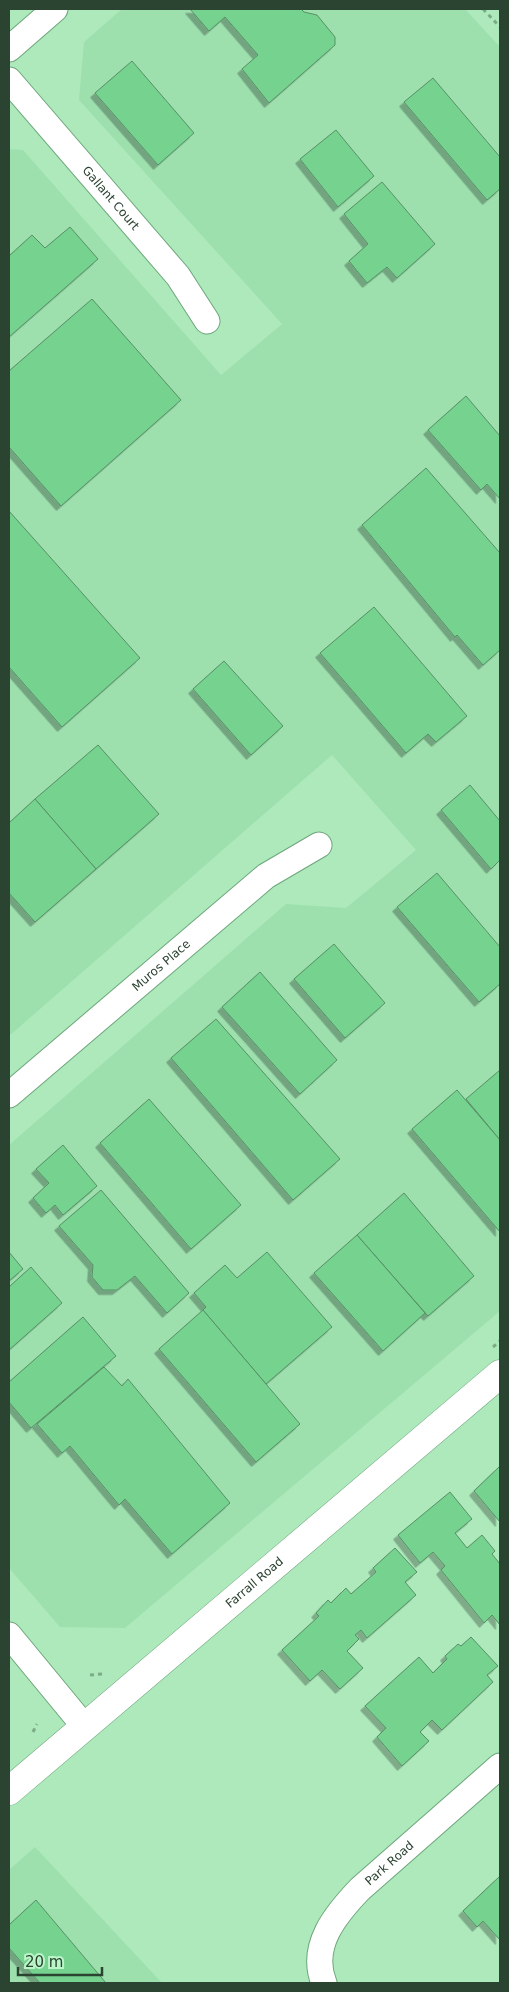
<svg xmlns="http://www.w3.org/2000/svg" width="509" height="1992" viewBox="0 0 509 1992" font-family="'DejaVu Sans',sans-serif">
  <defs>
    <filter id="shadow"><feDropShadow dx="-4.5" dy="4.5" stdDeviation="0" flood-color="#0004"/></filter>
  </defs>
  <rect width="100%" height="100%" fill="#ade9bb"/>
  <g fill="#9de0ae">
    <polygon points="122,9 465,9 500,47 500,1311 125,1628 60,1627 9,1568 9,1145 286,904 346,908 416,850 332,755 9,1036 9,149 23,150 221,375 282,324 79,100 84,42"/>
    <polygon points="35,1847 162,1983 9,1983 9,1870"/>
  </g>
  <g fill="#74d28f" stroke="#589066" filter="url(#shadow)">
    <polygon points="190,9 301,9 304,12 317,15 335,37 335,45 269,103 242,69 258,55 225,17 209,31"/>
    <polygon points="132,61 194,133 158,165 95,93"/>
    <polygon points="433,78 500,157 500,189 487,200 404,102"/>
    <polygon points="336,130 374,176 338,207 300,159"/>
    <polygon points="382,182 435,244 397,278 387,267 367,283 349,261 368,244 344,214"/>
    <polygon points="70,227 98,259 9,337 9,256 32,235 45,248"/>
    <polygon points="92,299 181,400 61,506 9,447 9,371"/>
    <polygon points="466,396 500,436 500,499 487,484 481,490 428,430"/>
    <polygon points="426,468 500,553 500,650 483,665 457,635 455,637 362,525"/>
    <polygon points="9,511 140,658 62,727 9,667"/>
    <polygon points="374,607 467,716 436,742 428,734 406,753 320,653"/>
    <polygon points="224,661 283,726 251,755 193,689"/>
    <polygon points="98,745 159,814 96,869 35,799"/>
    <polygon points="470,785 500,821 500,860 491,869 441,810"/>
    <polygon points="35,799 96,869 35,922 9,893 9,823"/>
    <polygon points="437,873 500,947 500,984 479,1002 397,907"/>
    <polygon points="334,944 385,1003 345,1038 294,979"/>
    <polygon points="260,972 337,1060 300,1094 222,1007"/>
    <polygon points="216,1019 340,1159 293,1200 171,1058"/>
    <polygon points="500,1070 500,1140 466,1099"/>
    <polygon points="457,1090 500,1140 500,1232 412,1129"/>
    <polygon points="149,1099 241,1205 191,1249 100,1143"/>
    <polygon points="63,1145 97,1186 63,1215 55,1205 46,1213 33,1198 49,1183 36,1169"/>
    <polygon points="101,1190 189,1293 167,1313 135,1276 117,1290 103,1290 92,1277 93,1265 59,1226"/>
    <polygon points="404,1193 474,1276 428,1316 357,1235"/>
    <polygon points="357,1235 425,1313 383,1351 314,1273"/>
    <polygon points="9,1252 23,1269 9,1281"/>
    <polygon points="267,1252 332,1327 266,1384 203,1310 206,1307 194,1293 225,1265 237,1278"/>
    <polygon points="31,1267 62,1303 9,1350 9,1287"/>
    <polygon points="203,1310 300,1424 256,1462 159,1349"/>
    <polygon points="83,1317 116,1356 31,1428 9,1402 9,1382"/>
    <polygon points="104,1367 122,1386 128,1379 230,1503 172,1554 125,1499 119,1505 70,1446 62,1453 37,1424"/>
    <polygon points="500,1466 500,1522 474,1491"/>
    <polygon points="450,1492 472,1519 455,1533 467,1548 482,1535 495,1551 492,1554 500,1564 500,1625 492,1615 484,1623 441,1570 445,1566 433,1552 420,1563 398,1535"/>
    <polygon points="395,1548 417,1572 405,1582 416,1595 367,1638 361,1630 355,1635 359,1639 347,1651 363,1668 340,1689 322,1670 310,1681 282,1650 319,1616 316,1613 328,1600 331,1603 346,1588 351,1594 376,1572 373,1568"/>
    <polygon points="471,1637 498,1666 487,1675 493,1682 442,1730 432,1720 420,1732 429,1741 402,1766 377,1737 386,1728 365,1706 419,1657 433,1673 447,1659 445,1656 458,1644 461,1646"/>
    <polygon points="500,1876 500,1940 483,1921 477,1927 463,1911"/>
    <polygon points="36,1900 106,1983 40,1983 9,1948 9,1925"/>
  </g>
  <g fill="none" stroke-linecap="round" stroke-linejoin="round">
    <g stroke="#6da67c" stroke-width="27">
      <g id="minor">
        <polyline points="9,49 55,9"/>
        <path id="s1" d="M9,80l169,196 29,45"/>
        <path id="s2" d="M9,1095l257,-219 53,-31"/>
        <polyline points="9,1635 84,1726"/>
        <path id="s3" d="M324,1983c-15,-37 12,-69 36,-94l140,-123"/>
      </g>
    </g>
    <g stroke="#6da67c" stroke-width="29">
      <g id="secondary">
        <path id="s4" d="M9,1791l491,-417"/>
      </g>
    </g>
    <g stroke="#7cab87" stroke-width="3" stroke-dasharray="4 4" stroke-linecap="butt">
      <polyline points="483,9 500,27"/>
      <polyline points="493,1347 500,1341"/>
      <polyline points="90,1675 102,1674"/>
      <polyline points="33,1732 37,1724"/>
    </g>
    <use href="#minor" stroke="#fff" stroke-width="25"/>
    <use href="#secondary" stroke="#fff" stroke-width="28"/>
  </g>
  <g text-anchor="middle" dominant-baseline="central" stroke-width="4.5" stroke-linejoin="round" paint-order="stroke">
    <g font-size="12" fill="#2b4331" stroke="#baf6c8">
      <text stroke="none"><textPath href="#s1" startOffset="156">Gallant Court</textPath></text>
      <text stroke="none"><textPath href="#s2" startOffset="200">Muros Place</textPath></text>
      <text stroke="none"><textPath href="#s4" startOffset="322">Farrall Road</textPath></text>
      <text stroke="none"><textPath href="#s3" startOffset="146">Park Road</textPath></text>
    </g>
  </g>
  <rect width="509" height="1992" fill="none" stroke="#2b4331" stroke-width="20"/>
  <path d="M18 1967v8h84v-8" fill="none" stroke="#2b4331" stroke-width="2.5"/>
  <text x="25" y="1967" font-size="15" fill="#2b4331" stroke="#baf6c8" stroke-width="4" paint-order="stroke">20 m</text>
</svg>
